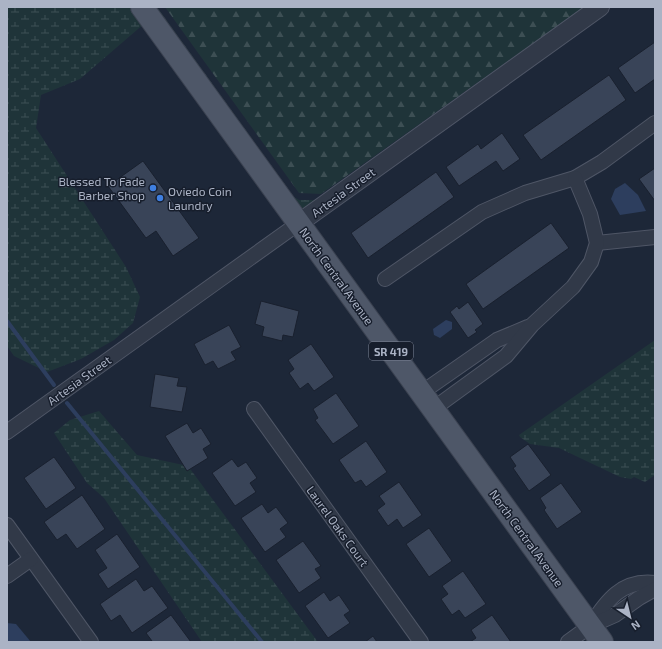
<svg xmlns="http://www.w3.org/2000/svg" width="662" height="649" viewBox="0 0 662 649" font-family="'Exo 2',sans-serif">
  <defs>
    <pattern id="forest-firs" width="22" height="20" patternUnits="userSpaceOnUse"><rect width="22" height="20" fill="#1f3439"/><path d="M5 1l3.5 6h-7zM16 11l3.5 6h-7z" fill="#3d4f54"/></pattern>
    <pattern id="wetland-marsh" width="20" height="14" patternUnits="userSpaceOnUse"><rect width="20" height="14" fill="#1f3439"/><path d="M1 5h8M5 5V1M11 12h8M15 12V8" fill="none" stroke="#3d4f54"/></pattern>
  </defs>
  <rect width="100%" height="100%" fill="#1d2738"/>
  <polygon fill="url(#forest-firs)" points="165,7 584,7 321,194 299,193"/>
  <g fill="url(#wetland-marsh)">
    <polygon points="7,7 134,7 145,23 80,79 41,95 36,128 126,267 140,297 133,323 114,340 81,359 47,372 14,356 7,346"/>
    <polygon points="151,7 157,7 294,197 299,200 317,200 300,213"/>
    <polygon points="655,340 655,475 645,482 634,477 631,479 620,477 559,448 530,444 520,437 519,435"/>
    <polygon points="99,411 137,455 188,466 318,642 202,642 104,498 87,483 54,433 70,420"/>
  </g>
  <g fill="#2d3e5e">
    <polygon points="625,183 638,195 646,211 620,215 611,199 615,189"/>
    <polygon points="446,320 452,322 452,329 440,338 434,335 433,329"/>
    <polygon points="7,623 16,624 31,642 7,642"/>
  </g>
  <g fill="none" stroke-linecap="round" stroke-linejoin="round">
    <g stroke="#2d3e5e" stroke-width="4">
      <polyline points="7,321 54,385"/>
      <polyline points="67,403 262,642"/>
    </g>
  </g>
  <g fill="#394458" stroke="#19202e">
    <polygon points="655,42 655,79 635,93 618,68"/>
    <polygon points="609,75 626,100 541,160 523,135"/>
    <polygon points="502,133 520,159 503,171 496,161 459,186 446,167 478,144 481,149"/>
    <polygon points="143,161 199,238 173,256 156,231 146,238 108,186"/>
    <polygon points="655,168 655,201 639,179"/>
    <polygon points="436,172 454,197 368,258 351,233"/>
    <polygon points="551,223 569,248 483,309 466,284"/>
    <polygon points="261,301 299,311 293,337 283,335 282,341 262,336 264,327 255,324"/>
    <polygon points="468,302 483,324 475,330 477,332 468,338 450,312 457,306 459,309"/>
    <polygon points="229,325 241,347 231,352 236,360 218,369 213,361 205,365 194,344"/>
    <polygon points="311,344 334,377 314,391 308,383 300,389 289,373 294,369 288,360"/>
    <polygon points="155,374 179,378 177,386 187,387 182,412 150,407"/>
    <polygon points="336,393 359,426 333,444 315,420 318,418 313,409"/>
    <polygon points="187,423 193,433 201,428 211,444 203,449 208,458 187,471 165,436"/>
    <polygon points="366,441 387,472 366,487 361,480 355,483 339,460"/>
    <polygon points="528,444 551,475 529,491 513,468 516,466 510,457"/>
    <polygon points="54,457 76,488 46,509 24,478"/>
    <polygon points="232,459 238,467 246,462 257,478 250,483 256,492 235,506 212,473"/>
    <polygon points="399,482 422,515 403,528 397,519 388,526 377,510 385,504 379,496"/>
    <polygon points="561,483 582,512 557,529 544,510 546,508 540,498"/>
    <polygon points="82,495 105,529 77,549 66,534 57,540 44,522"/>
    <polygon points="262,504 268,513 276,507 288,523 280,529 286,537 265,552 241,518"/>
    <polygon points="429,528 452,561 429,577 406,544"/>
    <polygon points="117,534 140,567 108,589 98,574 107,568 95,550"/>
    <polygon points="303,541 321,566 315,569 321,578 299,593 276,560"/>
    <polygon points="463,571 486,604 465,618 459,610 452,615 441,599 448,594 442,586"/>
    <polygon points="136,579 144,591 152,586 168,608 132,633 120,615 111,621 100,604"/>
    <polygon points="324,592 330,601 339,595 350,611 344,615 350,623 328,638 305,606"/>
    <polygon points="171,615 191,642 151,642 152,641 146,633"/>
    <polygon points="492,615 511,642 470,642 476,638 471,630"/>
    <polygon points="373,636 377,642 365,642"/>
  </g>
  <g fill="none" stroke-linecap="round" stroke-linejoin="round">
    <g stroke="#4f5666" stroke-width="16">
      <g id="minor">
        <polyline points="597,243 655,237"/>
        <polyline points="385,279 482,212 525,193 575,178 602,162 655,123"/>
        <polyline points="421,393 497,340 528,327"/>
        <polyline points="254,409 421,642"/>
        <polyline points="433,409 506,356 532,325 573,287 591,262 597,243 590,214 575,178"/>
        <polyline points="7,432 299,223"/>
        <polyline points="7,525 91,642"/>
        <polyline points="7,576 31,559"/>
        <path d="M590,626c16,-25 32,-47 65,-43"/>
        <polyline points="568,642 590,626 615,615 639,598 655,589"/>
      </g>
    </g>
    <g stroke="#4f5666" stroke-width="20">
      <polyline id="tertiary" points="299,223 600,7"/>
    </g>
    <g stroke="#3b4251" stroke-width="24">
      <polyline id="primary" points="142,7 602,642"/>
    </g>
    <use href="#minor" stroke="#313948" stroke-width="14"/>
    <use href="#tertiary" stroke="#313948" stroke-width="18"/>
    <use href="#primary" stroke="#4e5768" stroke-width="22"/>
  </g>
  <g fill="#3f7fe0" stroke="#171e2c" stroke-width="1.5">
    <circle cx="153" cy="188" r="4"/>
    <circle cx="160" cy="198" r="4"/>
  </g>
  <g text-anchor="middle" dominant-baseline="central" stroke-width="3" stroke-linejoin="round" paint-order="stroke">
    <rect fill="#171e2c" stroke="#7f8697" stroke-width="1" x="369" y="342" width="44" height="18" rx="3"/>
    <g font-size="11" font-weight="bold" fill="#abb3c5">
      <text x="391" y="351">SR 419</text>
    </g>
    <g font-size="12" fill="#abb3c5" stroke="#171e2c" text-anchor="end">
      <text x="145" y="181">Blessed To Fade<tspan x="145" dy="14">Barber Shop</tspan></text>
      <text x="168" y="191" text-anchor="start">Oviedo Coin<tspan x="168" dy="14">Laundry</tspan></text>
    </g>
    <g font-size="12" fill="#abb3c5" stroke="#171e2c">
      <text transform="translate(343 192) rotate(-36)">Artesia Street</text>
      <text transform="translate(337 276) rotate(54)">North Central Avenue</text>
      <text transform="translate(79 380) rotate(-36)">Artesia Street</text>
      <text transform="translate(338 526) rotate(54)">Laurel Oaks Court</text>
      <text transform="translate(527 538) rotate(54)">North Central Avenue</text>
    </g>
  </g>
  <rect width="662" height="649" fill="none" stroke="#abb3c5" stroke-width="16"/>
  <g transform="translate(630 617) rotate(145)" stroke="#171e2c" stroke-width="3" paint-order="stroke">
  <path d="M0-3L7 15L0 10L-7 15Z" fill="#abb3c5"/>
  <text y="-6" font-size="11" font-weight="bold" text-anchor="middle" fill="#abb3c5">N</text>
  </g>
</svg>
